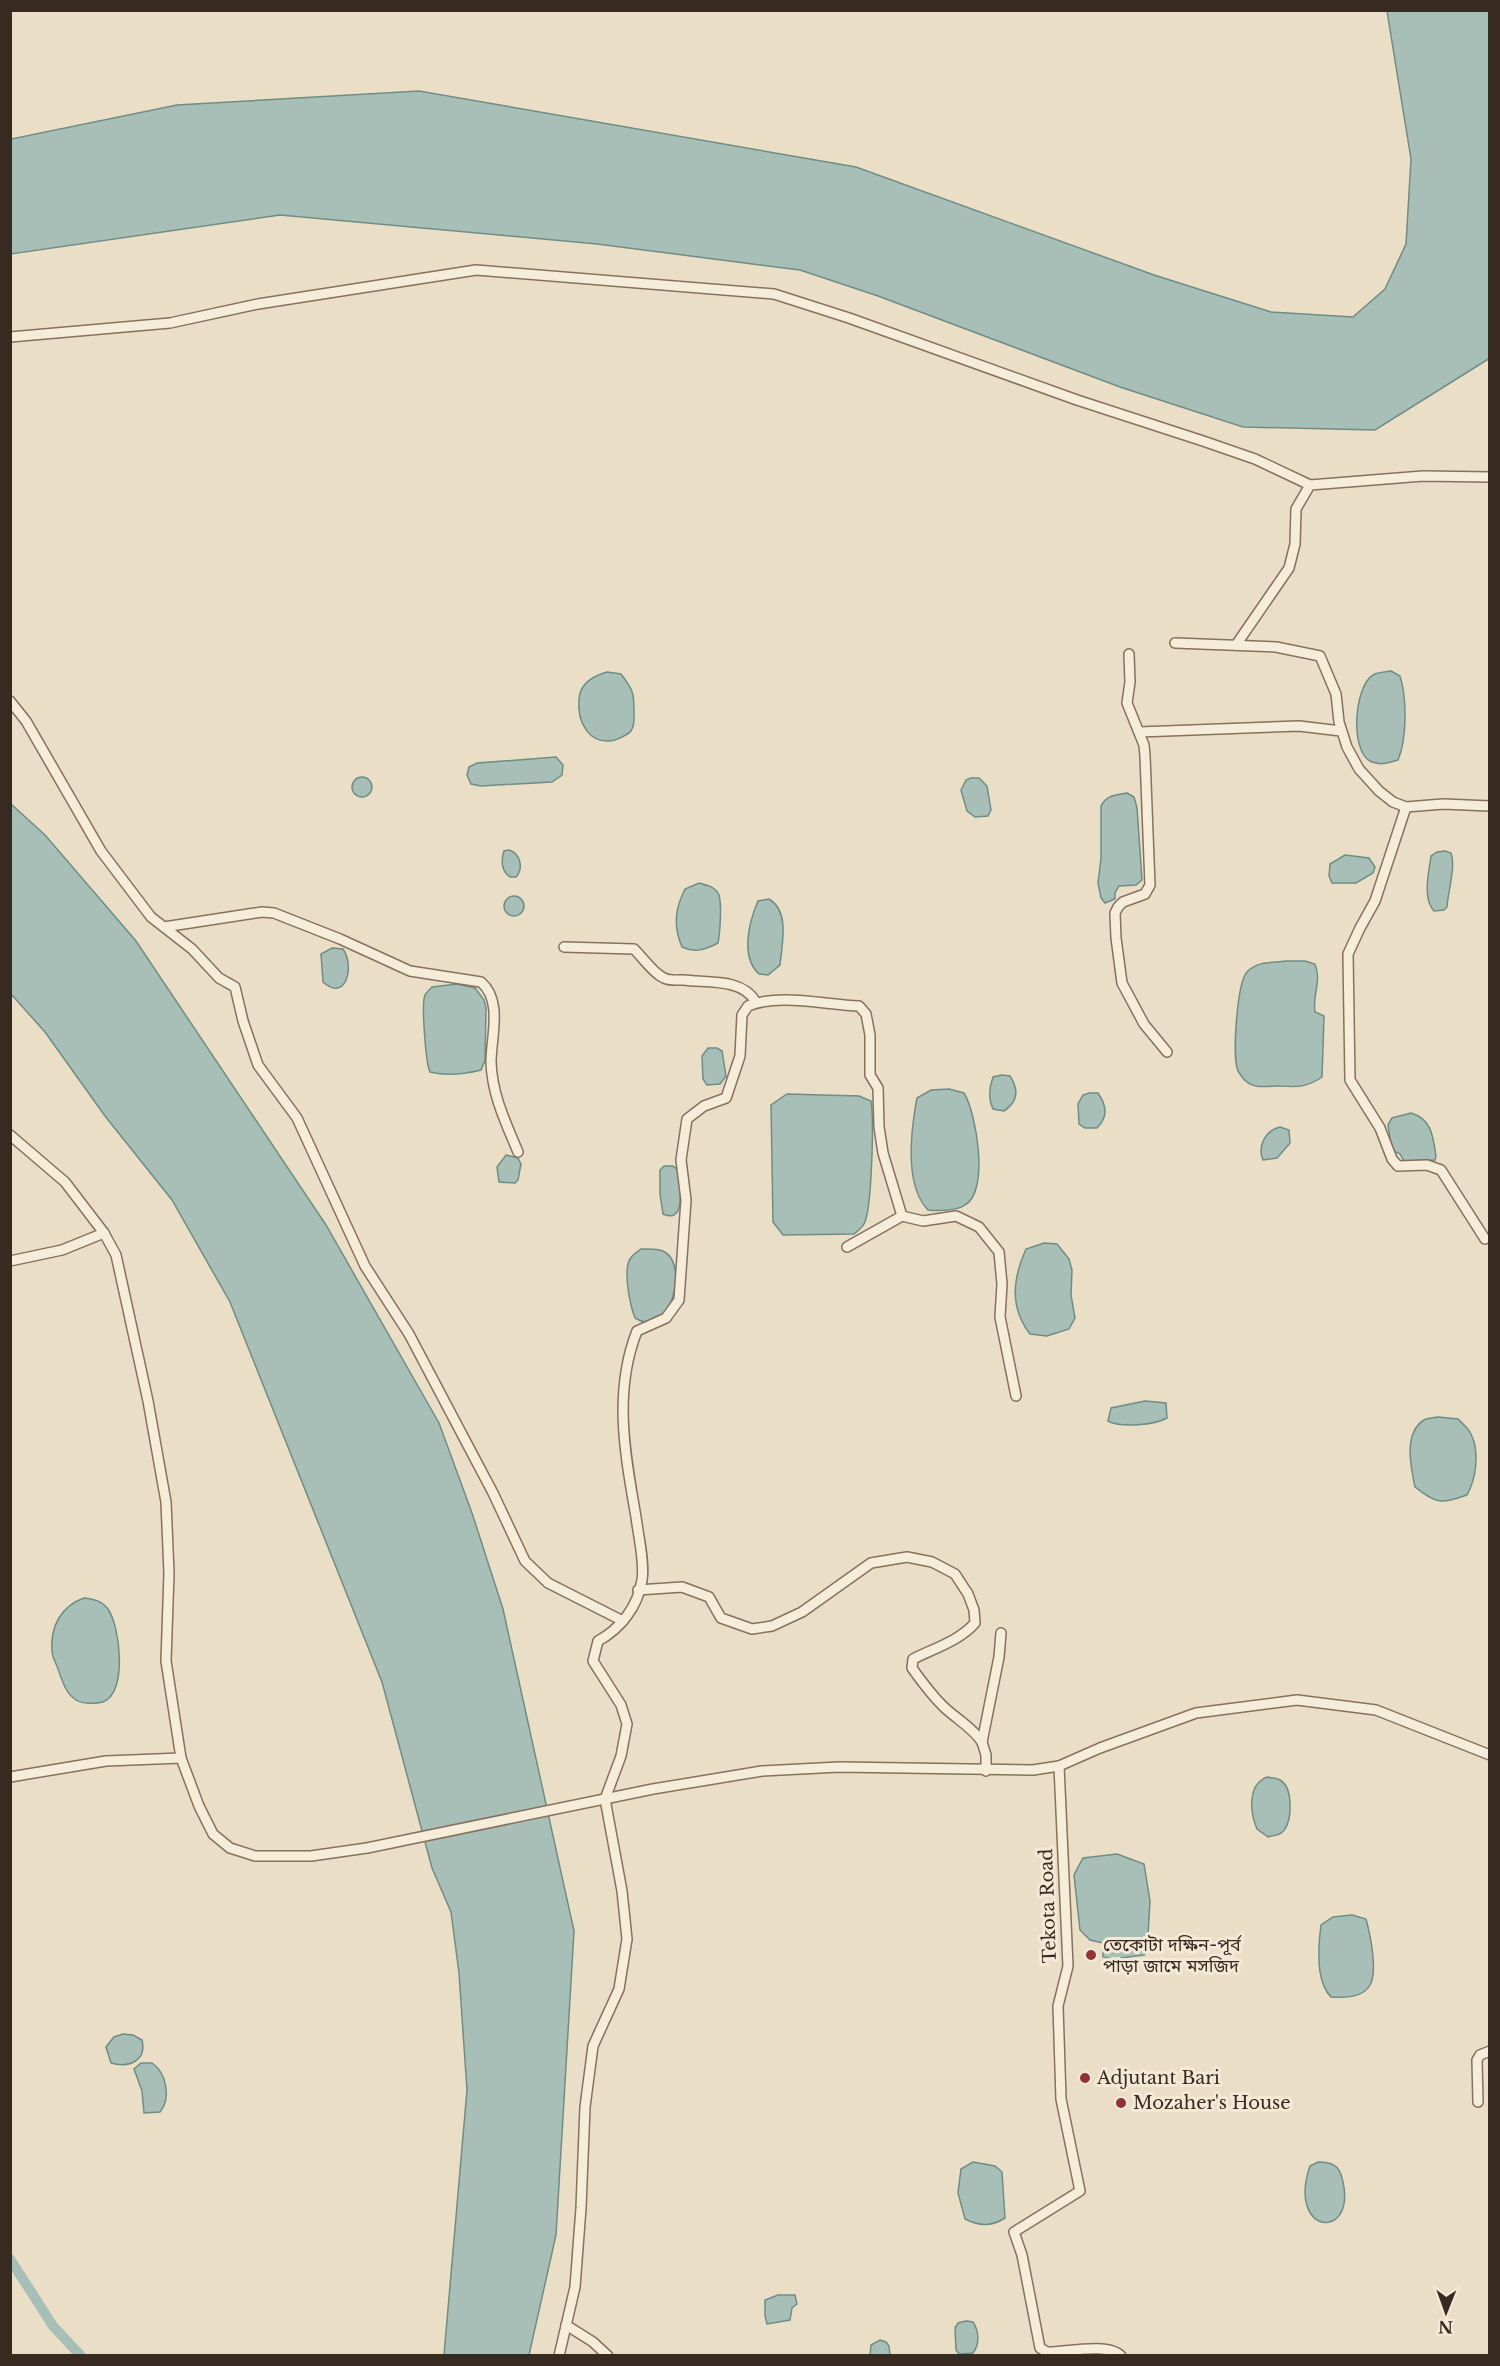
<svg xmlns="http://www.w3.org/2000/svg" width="1500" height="2366" viewBox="0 0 1500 2366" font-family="'Libre Baskerville','Noto Sans Bengali',serif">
  <rect width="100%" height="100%" fill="#ebdec7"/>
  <g fill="#a8bfb7" stroke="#6f8d84" stroke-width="1.5">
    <polygon points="1387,11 1489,11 1490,358 1375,430 1243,427 1120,387 878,296 800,270 597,244 280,215 11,254 11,139 177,105 419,91 856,167 1154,275 1271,312 1353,317 1385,289 1406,244 1411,159"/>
    <path d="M1391,671l9,5c7,22 7,63 -2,84 -10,3 -18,6 -28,1 -20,-11 -16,-74 3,-86 4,-3 13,-3 18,-4z"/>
    <path d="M607,672l14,2c12,16 13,18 13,38 0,6 1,13 -3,19 -3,4 -11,7 -16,9 -26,6 -38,-18 -36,-41 1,-16 14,-23 28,-27z"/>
    <polygon points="556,757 563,765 562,775 552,782 481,786 471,784 467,775 469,767 477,763"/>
    <circle cx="362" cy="787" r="10"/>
    <polygon points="971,778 979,778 987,786 991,810 988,816 975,817 967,811 961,790 966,780"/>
    <path d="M1127,793l7,4 3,11 5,72 -6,5 -17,1 -4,7v6l-10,4 -4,-5 -3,-15 3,-25v-52c5,-11 15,-11 26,-13z"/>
    <polygon points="11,804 45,835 136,941 326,1225 439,1423 472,1513 503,1609 574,1931 556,2235 529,2355 444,2355 467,2090 459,1973 451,1912 432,1868 382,1682 230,1302 172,1200 105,1116 45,1032 11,994"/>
    <path d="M509,850c11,3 15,18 7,27h-6c-9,-6 -9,-17 -6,-26z"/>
    <path d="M1445,851l6,2c5,14 -3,37 -4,54l-3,3 -10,1c-12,-13 -5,-39 -3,-55l6,-4z"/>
    <polygon points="1345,855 1369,858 1375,867 1373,873 1356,883 1332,883 1329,876 1330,864"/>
    <path d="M699,883c8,2 17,4 20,12 3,11 1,37 -1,48 -13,7 -23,10 -36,4 -9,-21 -7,-38 3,-58z"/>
    <circle cx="514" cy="906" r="10"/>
    <path d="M769,899c21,12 13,45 11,66l-12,10 -9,-1c-19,-17 -10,-52 -1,-73z"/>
    <path d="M332,948l11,1c12,17 3,54 -20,33l-2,-28z"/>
    <path d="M1286,961h19l10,3c7,17 -3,31 0,48l9,4 -2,61c-16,11 -25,10 -44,9 -9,0 -23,3 -31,-4 -3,-2 -7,-8 -9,-11 -6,-14 -1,-88 9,-99 10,-11 25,-9 39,-11z"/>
    <path d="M457,984l18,4 9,12 2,8 -1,52 -4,10c-16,4 -35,6 -51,2 -4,-8 -9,-68 -5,-77 2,-3 4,-5 7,-8z"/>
    <polygon points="708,1048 717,1048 722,1051 726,1076 720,1084 707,1085 703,1079 702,1056"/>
    <path d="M1002,1075l8,1c9,14 8,26 -6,35l-11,-2c-5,-11 -4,-21 0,-32z"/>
    <path d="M949,1089l15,4c12,19 26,98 1,112 -9,6 -27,6 -37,5 -24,-25 -17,-80 -11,-112l14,-8z"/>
    <path d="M1089,1093h9c9,13 10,24 -1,35h-12l-6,-4 -1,-20 5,-9z"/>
    <path d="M787,1094l72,2 12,5c3,18 1,108 -7,123 -2,4 -7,7 -10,10l-71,1 -10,-13 -2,-117z"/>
    <path d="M1411,1113c21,6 22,24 25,43l-1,4 -31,1 -4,-7 -8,-4 -4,-25 4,-7z"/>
    <path d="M1280,1127l9,3 1,13 -13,15 -14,2c-6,-14 3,-30 17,-33z"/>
    <polygon points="506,1155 518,1158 521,1164 518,1180 515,1183 499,1182 497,1167"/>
    <path d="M664,1166h9l5,4c1,12 10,55 -15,44l-3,-20v-24z"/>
    <path d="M1044,1243l13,1 12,15 3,11 -1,25 4,23 -6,11 -22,7 -17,-2c-21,-27 -17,-56 -4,-85z"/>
    <path d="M641,1249c7,0 18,-1 24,3 24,15 5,88 -30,66 -5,-13 -12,-47 -5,-59 3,-5 7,-7 11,-10z"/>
    <path d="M1145,1401l21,2 1,15c-12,7 -47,10 -59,3l3,-13z"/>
    <path d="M1438,1417l20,2c4,4 10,9 13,15 9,18 5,45 -4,61 -27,9 -30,9 -52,-8 -4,-19 -12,-54 9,-67 3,-2 10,-2 14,-3z"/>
    <path d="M84,1598c10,1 18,3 24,11 12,17 20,84 -5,93 -7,2 -21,2 -27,-2 -11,-7 -14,-21 -18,-31 -2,-6 -6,-12 -6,-18 -2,-24 9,-45 32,-53z"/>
    <path d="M1267,1777c4,1 10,1 13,3 13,7 12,38 5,49 -3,6 -10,6 -17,8l-11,-8c-7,-17 -10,-44 10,-52z"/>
    <polygon points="1117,1854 1144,1864 1150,1901 1147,1951 1144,1955 1113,1959 1103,1957 1103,1943 1090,1940 1080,1930 1074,1875 1083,1858"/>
    <path d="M1352,1915l14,4c4,15 12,51 4,66 -7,13 -26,13 -39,12 -16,-16 -13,-50 -10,-72l12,-8z"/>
    <path d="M123,2034l10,1 9,5c5,21 -13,28 -31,23l-5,-16 8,-10z"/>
    <path d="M141,2063h11c15,10 19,36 8,49l-16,1 -2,-22 -8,-22z"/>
    <path d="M973,2162l22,4 7,6 3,46c-14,9 -26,8 -40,1l-7,-26 3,-24z"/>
    <path d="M1318,2162c13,0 21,3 24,16 17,64 -56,58 -32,-12z"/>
    <polygon points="778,2295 795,2295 797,2304 792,2308 790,2320 767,2324 765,2316 765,2300"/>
    <path d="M966,2321l7,1c6,9 7,22 0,31l-14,1 -3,-4 -1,-22 3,-5z"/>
    <polygon points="880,2340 886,2342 889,2346 890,2355 870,2355 871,2345"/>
  </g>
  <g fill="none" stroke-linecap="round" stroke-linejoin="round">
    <polyline stroke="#a8bfb7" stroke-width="10" points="10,2259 53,2326 81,2356"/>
    <g stroke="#85715e" stroke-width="12">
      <g id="minor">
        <polyline points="10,337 170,323 258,304 476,270 774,294 849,318 1077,400 1203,441 1255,459 1310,485"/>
        <polyline points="1175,643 1276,647 1320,656 1336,694 1339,722 1347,747 1359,769 1379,791 1393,802 1406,807 1443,804 1490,806"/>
        <polyline points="1236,645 1289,568 1295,544 1296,509 1310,485 1423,476 1490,477"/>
        <polyline points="1129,654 1130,682 1127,703 1144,745 1145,756 1150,885 1145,894 1123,902 1118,907 1115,913 1116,938 1122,983 1144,1024 1167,1052"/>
        <polyline points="10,701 26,721 101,851 151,917 192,949 219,978 235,987 243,1021 258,1065 297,1118 365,1266 409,1334 493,1493 525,1561 548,1583 623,1621"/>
        <polyline points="1139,732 1299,726 1341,731"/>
        <polyline points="1406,807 1375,901 1360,928 1348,954 1350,1080 1380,1128 1392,1159 1398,1166 1427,1165 1441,1170 1485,1239"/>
        <path d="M164,927l98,-15 12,1 66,26 70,32 71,11c22,19 10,55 10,80 1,33 15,61 27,90"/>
        <path d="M564,947l70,2c9,9 20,25 30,29 5,3 13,2 19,2 25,3 59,-2 73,22"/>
        <polyline points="10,1135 65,1182 104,1233 116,1255 148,1401 166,1502 169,1573 166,1661 181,1758 199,1806 213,1834 230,1848 255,1856 311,1856 367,1848 653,1789 762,1771 839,1767 1033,1770 1059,1766 1100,1748 1196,1713 1297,1700 1376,1710 1490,1755"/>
        <polyline points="847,1247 902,1216"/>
        <polyline points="10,1261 62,1250 104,1233"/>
        <path d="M638,1590l44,-3 27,10 12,21 31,11 20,-3 30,-14 69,-49 36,-6 25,5 23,12 13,20 6,16 1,13c-16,18 -40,25 -62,36l-1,9c10,14 20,28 33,40 13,12 28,20 37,34"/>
        <path d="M1059,1766l9,200 -10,40 3,93 19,92 -66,41 8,23 18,93 7,4h6c17,-1 57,-9 68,4"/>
        <polyline points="986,1771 986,1755 982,1742 999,1657 1001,1633"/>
        <polyline points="10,1777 106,1761 181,1758"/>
        <polyline points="1478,2102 1477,2060 1480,2055 1490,2051"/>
        <polyline points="566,2325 593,2342 608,2356"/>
        <path d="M559,2356l16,-69 6,-79 4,-101 8,-61 26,-57 8,-50 -5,-48 -17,-92 16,-43 6,-32 -6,-19 -28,-44 5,-20c22,-12 40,-34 44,-61 3,-17 -4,-46 -6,-63 -11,-63 -23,-125 1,-186l29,-13 13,-18 7,-100 -5,-40 6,-41 17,-13 22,-8 14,-42 2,-41 6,-9c31,-13 78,-1 111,0l7,8 4,21v40l8,13 1,39 4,26 19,63 21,5 33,-5 23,11 20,25 3,32 -2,33 16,79"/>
      </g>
    </g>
    <use href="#minor" stroke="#f6ecda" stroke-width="9"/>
  </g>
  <g fill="#8f3338" stroke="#f3e9d6" stroke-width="2">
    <circle cx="1091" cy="1955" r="6"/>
    <circle cx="1085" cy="2078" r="6"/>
    <circle cx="1121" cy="2103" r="6"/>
  </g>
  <g text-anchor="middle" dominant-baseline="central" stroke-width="6" stroke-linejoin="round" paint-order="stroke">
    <g font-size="18" fill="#372a20" stroke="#f3e9d6">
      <text transform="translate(1048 1906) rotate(-92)">Tekota Road</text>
    </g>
    <g font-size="18" fill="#372a20" stroke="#f3e9d6" text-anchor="start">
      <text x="1103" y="1945">তেকোটা দক্ষিন-পূর্ব<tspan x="1103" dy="21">পাড়া জামে মসজিদ</tspan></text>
      <text x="1097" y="2078">Adjutant Bari</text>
      <text x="1133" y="2103">Mozaher's House</text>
    </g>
  </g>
  <rect width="1500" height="2366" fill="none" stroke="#372a20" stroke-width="24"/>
  <g transform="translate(1446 2312) rotate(181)" stroke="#f3e9d6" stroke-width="4.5" paint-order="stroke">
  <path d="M0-4.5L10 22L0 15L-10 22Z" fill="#372a20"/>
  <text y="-9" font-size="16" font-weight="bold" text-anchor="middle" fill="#372a20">N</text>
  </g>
</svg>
